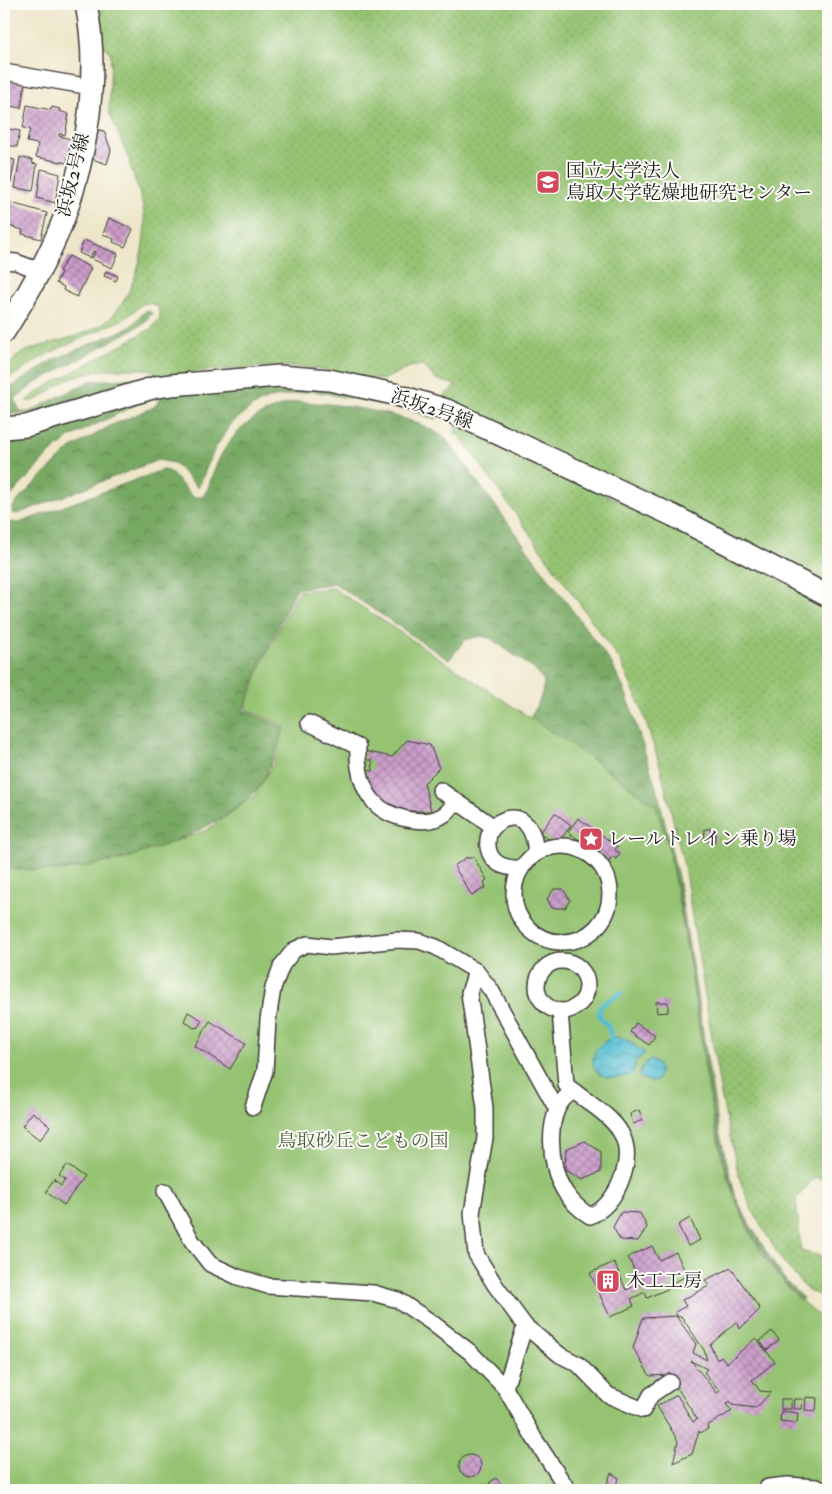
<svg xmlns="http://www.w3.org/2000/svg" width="832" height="1494" viewBox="0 0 832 1494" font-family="'IM FELL Double Pica','Noto Serif JP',serif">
  <defs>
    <pattern id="grass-dots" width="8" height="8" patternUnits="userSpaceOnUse" patternTransform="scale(1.25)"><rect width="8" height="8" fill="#95c372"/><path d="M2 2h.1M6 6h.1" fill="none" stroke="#80a762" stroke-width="1.8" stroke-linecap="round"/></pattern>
    <pattern id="forest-crowns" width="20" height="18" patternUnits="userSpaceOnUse" patternTransform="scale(1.25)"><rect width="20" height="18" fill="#78a964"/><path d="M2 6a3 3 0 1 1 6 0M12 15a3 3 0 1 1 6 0" fill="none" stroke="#628952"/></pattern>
    <pattern id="water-waves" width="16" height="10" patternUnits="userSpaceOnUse" patternTransform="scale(1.25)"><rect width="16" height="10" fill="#54bed0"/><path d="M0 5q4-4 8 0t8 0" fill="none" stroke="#459aa8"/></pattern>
    <pattern id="building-cross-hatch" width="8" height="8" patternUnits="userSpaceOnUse" patternTransform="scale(1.25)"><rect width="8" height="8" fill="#cc9ecb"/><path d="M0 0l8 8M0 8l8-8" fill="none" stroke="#a580a4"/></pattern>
  </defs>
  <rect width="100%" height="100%" fill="#fdfcf7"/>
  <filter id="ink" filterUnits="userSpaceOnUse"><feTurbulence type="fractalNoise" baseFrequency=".02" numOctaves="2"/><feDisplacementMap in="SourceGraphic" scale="10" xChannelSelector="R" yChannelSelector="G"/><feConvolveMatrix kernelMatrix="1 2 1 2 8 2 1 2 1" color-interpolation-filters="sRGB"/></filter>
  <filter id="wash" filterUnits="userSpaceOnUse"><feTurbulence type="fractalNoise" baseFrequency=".0096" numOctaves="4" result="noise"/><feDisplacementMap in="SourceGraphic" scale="20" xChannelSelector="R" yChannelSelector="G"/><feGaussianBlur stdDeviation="1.12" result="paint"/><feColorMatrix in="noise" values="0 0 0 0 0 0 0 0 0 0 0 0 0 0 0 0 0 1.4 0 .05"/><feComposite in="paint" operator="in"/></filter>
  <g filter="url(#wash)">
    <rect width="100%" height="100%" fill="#eee6c9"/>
    <g fill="url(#grass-dots)" stroke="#587047">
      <path d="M95,4h733v583l-386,-189 14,-13 -21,-6 -12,-14 -14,2 -26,13 -77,-13 -31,-1 -75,5 -40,7 -9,-8 -5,-1c-29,0 -60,-1 -86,15 -9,5 -24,20 -34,17l13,-10 113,-63 8,-11 -2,-10 -9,-4 -7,1 -16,14 -79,36 -43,28c0,-11 8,-23 18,-29 25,-11 55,-14 79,-28 30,-17 47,-78 43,-110 -2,-19 -9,-34 -15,-52l1,-1 -21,-50 2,-58 -5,-6 -4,-1z"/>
      <polygon points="456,424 711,545 805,592 828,608 828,1181 815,1177 796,1199 801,1251 828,1258 828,1298 808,1291 780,1258 751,1208 739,1177 721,1095 684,866 660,766 642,710 621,662 460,436 455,433"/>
    </g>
    <g fill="url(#forest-crowns)" stroke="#4a6240">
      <polygon points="145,311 150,311 152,313 144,323 34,384 14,399 21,412 29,412 90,381 144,378 150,380 39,412 4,414 4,392 53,360 130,327"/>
      <polygon points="281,383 371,395 437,417 435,420 411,410 313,391 270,398 253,406 232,423 215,448 198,488 174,463 158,460 17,514 12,513 13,507 21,497 70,449 110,426 154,407 160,400 161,394"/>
      <polygon points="150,398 70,437 46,457 8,499 4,495 4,444"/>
      <path d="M295,402c38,0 122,12 151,37l166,225 15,32 31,98 20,83 41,254 17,67 13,25 25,41 12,17 17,17 -1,2c-14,-12 -26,-28 -36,-43 -46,-68 -53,-148 -66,-227 -10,-66 -19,-132 -35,-197l-147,-97c12,-18 24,-32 26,-55l-10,-12 -44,-31 -10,-2 -15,4 -16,20 -115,-77 -38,6 -33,69 -20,52 40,17c-7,23 -14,51 -32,69 -43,40 -132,69 -190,74 -19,2 -39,-2 -57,-3v-351l5,6 10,1 143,-53 7,1 24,26h9c8,-8 9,-21 14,-31 14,-35 43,-56 79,-64z"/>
    </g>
    <path fill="#95c372" stroke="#587047" d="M333,588l246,162 77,56 12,40c11,56 21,112 29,168 18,119 26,232 131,309v167h-824v-621l58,2 63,-12 82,-29 47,-34 19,-31 12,-39 -40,-17 19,-50 34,-68z"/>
    <g fill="url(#water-waves)" stroke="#386d76">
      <path d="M616,1037l12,3 17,13 -9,9 -4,13c-7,1 -14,3 -20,3 -28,-2 -24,-35 4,-41z"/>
      <polygon points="650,1059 658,1064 660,1072 657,1080 650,1082 639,1077 642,1067"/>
    </g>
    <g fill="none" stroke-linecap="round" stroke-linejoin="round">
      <polyline stroke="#54bed0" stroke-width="5" points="612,1044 609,1028 599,1015 600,1006 621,993"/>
    </g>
    <g id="blocks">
      <g fill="url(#building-cross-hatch)" fill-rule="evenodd">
        <polygon points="6,80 25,83 21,108 4,105"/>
        <polygon points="27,105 51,110 52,107 60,109 59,111 69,114 65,135 59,134 59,136 71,139 67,163 36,157 38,144 27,142 30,129 23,128"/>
        <polygon points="4,128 20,131 17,147 4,144"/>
        <polygon points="94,129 104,131 111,150 107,164 89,158"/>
        <polygon points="20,157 33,160 32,163 37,164 33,191 15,188"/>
        <polygon points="4,158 15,160 11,182 4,180"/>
        <polygon points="41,169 60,174 55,203 37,198"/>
        <polygon points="11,203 47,213 41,239 22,234 23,230 5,225"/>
        <polygon points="109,218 133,229 125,247 113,242 114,239 103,234"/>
        <polygon points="84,240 118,254 112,268 92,259 95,252 93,251 90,258 79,253"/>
        <polygon points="69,256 91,268 77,297 63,290 64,287 56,283 61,272 59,271"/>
        <polygon points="106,271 118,276 116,281 104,276"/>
        <polygon points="407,740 430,745 439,768 424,783 431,811 407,811 381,800 366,780 366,770 373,771 372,760 365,760 364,751 392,757"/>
        <polygon points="555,813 571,825 557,845 540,833"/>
        <polygon points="578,818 617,846 615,850 620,853 616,859 612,856 609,861 568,832"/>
        <polygon points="705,829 715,829 715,841 704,841"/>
        <polygon points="473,856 487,880 484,882 486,887 472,896 454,866 467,857 468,859"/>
        <polygon points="554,889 563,889 570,900 565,908 552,908 547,899"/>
        <polygon points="656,1002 668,1002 668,1012 657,1013"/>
        <polygon points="188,1012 202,1020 198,1027 194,1028 184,1021"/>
        <polygon points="210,1021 246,1043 230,1069 195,1046"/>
        <polygon points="636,1023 655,1036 649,1045 630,1032"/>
        <polygon points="639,1110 643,1120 633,1124 630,1114"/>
        <polygon points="33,1112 50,1126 40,1140 22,1126"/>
        <polygon points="585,1141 601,1152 601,1172 582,1180 565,1170 566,1149"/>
        <polygon points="67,1165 84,1177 64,1205 46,1192 54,1180 61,1186 65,1180 59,1176"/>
        <polygon points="621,1212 640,1213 647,1227 638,1241 620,1240 613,1227"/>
        <polygon points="690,1218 700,1240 688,1246 678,1225"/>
        <polygon points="652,1246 659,1260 676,1252 687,1276 670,1284 672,1287 647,1298 645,1292 631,1299 634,1306 610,1317 590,1273 614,1262 626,1290 640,1283 628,1257"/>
        <path d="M731,1268l29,41 -20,20 -4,-7 -26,23 7,15 4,-4 6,7 29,-25 19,24 -23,18 8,11 11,1 -15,16 -24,-3 -3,-4 -3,3 6,7 -25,15 1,3 -8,4 -1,-2 -7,23 -19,9 5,-22 -21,-35 20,-11 16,27 4,-3 -28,-44 -19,1 -17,-28 10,-30 33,-2 20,28 -3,9 14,7 -3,-10 -23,-34 -3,1 -3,-5 11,-6 -4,-6 27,-14 -4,-6zM691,1361l16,8 -3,3 16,19 -3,2z"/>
        <polygon points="772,1331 779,1340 767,1350 760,1341"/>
        <polygon points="806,1397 817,1398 816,1411 805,1410"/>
        <rect x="781" y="1399" width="10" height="10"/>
        <polygon points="794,1399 803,1399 802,1409 793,1409"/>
        <polygon points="781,1411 798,1413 797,1423 780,1421"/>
        <circle cx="470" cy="1466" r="11"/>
        <polygon points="611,1473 619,1478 615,1486 607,1483"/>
        <polygon points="496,1478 502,1485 495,1490 489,1483"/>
      </g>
    </g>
  </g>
  <g filter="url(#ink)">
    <use href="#blocks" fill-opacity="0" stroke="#3c3a36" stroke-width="1"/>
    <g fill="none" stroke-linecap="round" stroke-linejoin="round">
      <g stroke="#3c3a36" stroke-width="18">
        <g id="street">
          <polyline points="4,72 91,87"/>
          <polyline points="4,261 16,262 40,271"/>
          <path d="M309,723l49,24c-1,18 3,41 16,55 14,16 52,26 71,12 4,-3 7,-8 10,-12"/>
          <polyline points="440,790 494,827"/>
          <circle cx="562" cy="894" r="48"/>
          <path d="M521,869c-7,-1 -15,-1 -22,-5 -15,-9 -15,-33 0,-42 24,-14 38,11 36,32"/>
          <circle cx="562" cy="986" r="25"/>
          <polyline points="476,971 469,993 485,1108 485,1138 472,1213 476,1254 495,1285 525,1326 560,1355 578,1364 608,1395 643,1410 651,1395 670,1382"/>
          <path d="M560,1011l6,74c35,29 77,43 54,98 -6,14 -16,27 -30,33 -10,-6 -19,-15 -25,-24 -17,-26 -22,-85 9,-101"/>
          <polyline points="253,1107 265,1071 268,1020 273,988 282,965 294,950 307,944 331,947 397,940 419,941 436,947 476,971 491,990 556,1108"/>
          <polyline points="165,1191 192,1241 210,1264 238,1277 268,1286 373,1293 398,1300 431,1322 470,1352 505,1388 534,1438 568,1490"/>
          <polyline points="505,1388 525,1326"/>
        </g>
      </g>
      <g stroke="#3c3a36" stroke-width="24">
        <g id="secondary">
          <path d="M4,332c23,-36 45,-74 60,-114 24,-66 36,-145 22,-214"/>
          <polyline points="4,428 26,426 156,387 171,385 279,376 329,380 394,394 447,410 674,516 828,596"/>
          <polyline points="769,1490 788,1488 816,1490"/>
        </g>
      </g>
      <use href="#street" stroke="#fff" stroke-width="15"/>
      <use href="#secondary" stroke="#fff" stroke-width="21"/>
    </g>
  </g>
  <defs>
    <g id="school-square" transform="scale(1.25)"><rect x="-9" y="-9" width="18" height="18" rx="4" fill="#d1495b" stroke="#fdfcf7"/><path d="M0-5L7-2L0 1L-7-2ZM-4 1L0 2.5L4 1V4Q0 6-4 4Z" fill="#fff"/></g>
    <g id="sight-square" transform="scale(1.25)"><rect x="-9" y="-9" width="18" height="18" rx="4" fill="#d1495b" stroke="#fdfcf7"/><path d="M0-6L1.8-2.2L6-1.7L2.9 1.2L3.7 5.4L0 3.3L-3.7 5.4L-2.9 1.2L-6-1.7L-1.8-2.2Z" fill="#fff"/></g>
    <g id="building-square" transform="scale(1.25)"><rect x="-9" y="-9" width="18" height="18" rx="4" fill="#d1495b" stroke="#fdfcf7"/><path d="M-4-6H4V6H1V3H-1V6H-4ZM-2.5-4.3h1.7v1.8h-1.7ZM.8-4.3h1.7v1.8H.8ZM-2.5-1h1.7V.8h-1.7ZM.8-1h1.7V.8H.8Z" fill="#fff"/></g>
  </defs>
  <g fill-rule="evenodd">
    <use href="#school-square" x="548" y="182"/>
    <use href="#sight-square" x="591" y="839"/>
    <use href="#building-square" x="608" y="1281"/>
  </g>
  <g text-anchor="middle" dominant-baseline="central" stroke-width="4" stroke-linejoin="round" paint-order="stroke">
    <g font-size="19" fill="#1c1c1c" stroke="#fdfcf7" text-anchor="start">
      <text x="566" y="171">国立大学法人<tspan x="566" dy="22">鳥取大学乾燥地研究センター</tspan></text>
      <text x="608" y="839">レールトレイン乗り場</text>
      <text x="626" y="1281">木工工房</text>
    </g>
    <g font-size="19" fill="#1c1c1c" stroke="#fdfcf7">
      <text transform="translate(73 175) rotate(-76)">浜坂2号線</text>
      <text transform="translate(432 409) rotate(19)">浜坂2号線</text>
    </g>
    <g font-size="19" fill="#4c5f3e" stroke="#fdfcf7">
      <text x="363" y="1141">鳥取砂丘こどもの国</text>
    </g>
  </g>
  <rect width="832" height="1494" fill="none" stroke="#fdfcf7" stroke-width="20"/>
</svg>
